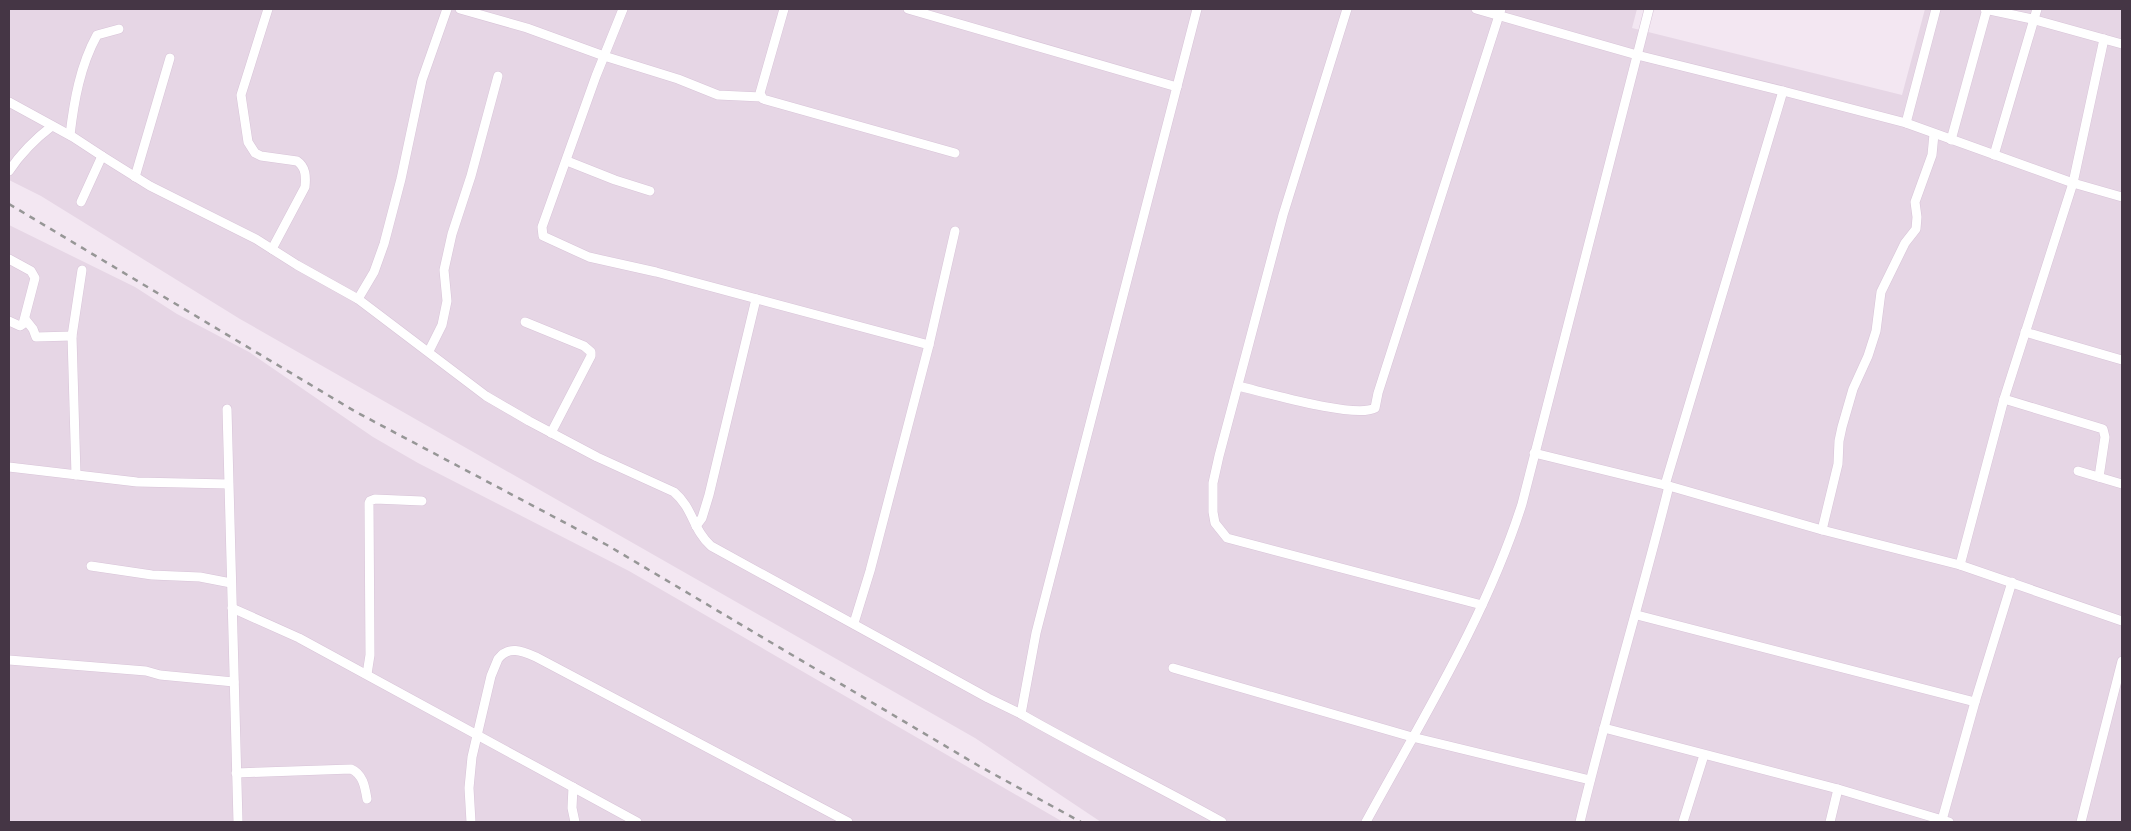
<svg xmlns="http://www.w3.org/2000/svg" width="2131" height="831" viewBox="0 0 2131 831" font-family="'DM Sans',sans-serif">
  <rect width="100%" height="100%" fill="#f3e7f2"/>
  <g fill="#e6d6e5">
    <polygon points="9,9 1637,9 1632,28 1902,95 1925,9 2122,9 2122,822 1101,822 975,738 240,319 41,196 9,180"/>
    <polygon points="9,225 135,287 177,314 249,352 373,437 418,463 629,571 1063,822 9,822"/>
  </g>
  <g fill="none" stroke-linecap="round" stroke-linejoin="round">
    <g stroke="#d8c4d8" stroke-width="10">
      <g id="minor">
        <path d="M268,9l-27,86 7,47 7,11 6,3 36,5c9,6 9,16 8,26l-33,62"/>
        <polyline points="460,9 527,28 604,56 678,79 718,95 761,97"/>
        <polyline points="623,9 596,76 542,227 543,236 589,257 656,272 929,345"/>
        <polyline points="784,9 760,93 763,99 955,153"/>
        <polyline points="908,9 1177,87"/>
        <path d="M1197,9l-161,624 -15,81c66,38 135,71 201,108"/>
        <polyline points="1347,9 1283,215 1219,456 1213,483 1213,512 1215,523 1227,538 1482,605"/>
        <polyline points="1476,9 1637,55 1783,91 1906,123 2073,183 2122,197"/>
        <polyline points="1985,9 2032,19 2122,44"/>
        <polyline points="9,102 73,137 102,156"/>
        <polyline points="1906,123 1936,9"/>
        <path d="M70,135c4,-34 10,-69 27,-100l22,-6"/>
        <polyline points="1951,140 1987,9"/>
        <polyline points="1994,155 2037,9"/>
        <polyline points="567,161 615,180 650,191"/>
        <path d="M9,171c12,-18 26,-32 43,-45"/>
        <polyline points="135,177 170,58"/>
        <path d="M81,202l21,-46 48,30 106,53 41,26 61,34 128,97 43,25 68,36 77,35c19,16 19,38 37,54l277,152 33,16"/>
        <polyline points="9,259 31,271 35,278 23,324 20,326 9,321"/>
        <polyline points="358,299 374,272 384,244 401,179 422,80 447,9"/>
        <polyline points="25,319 33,329 36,337 72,336"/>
        <polyline points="525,322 584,346 591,352 591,356 551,433"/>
        <polyline points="2025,332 2122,360"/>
        <polyline points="429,351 442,325 447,301 444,270 452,234 471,176 498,76"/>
        <path d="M1238,386c26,6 117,33 137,22l3,-15 123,-384"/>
        <polyline points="2004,399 2103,429 2105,437 2099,477"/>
        <polyline points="227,409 238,822"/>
        <polyline points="1534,453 1669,486 1822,530 1960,565 2122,621"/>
        <polyline points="9,467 137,482 228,484"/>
        <polyline points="2078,471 2122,484"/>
        <polyline points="76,475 72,336 82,270"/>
        <polyline points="1665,485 1783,91"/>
        <polyline points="696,526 702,518 709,495 756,299"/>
        <polyline points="1822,530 1838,464 1839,441 1842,427 1853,389 1868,356 1876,331 1881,292 1905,243 1916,229 1917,217 1915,202 1932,155 1934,134"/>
        <polyline points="1960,565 2004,399 2073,183 2104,39"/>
        <polyline points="91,566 152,575 200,577 231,583"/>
        <polyline points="232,608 299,638 637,822"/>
        <polyline points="1637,615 1975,702"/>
        <polyline points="854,623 870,571 929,345 955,231"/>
        <polyline points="9,660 146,671 160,675 234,682"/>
        <polyline points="1173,668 1412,737 1590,780"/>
        <polyline points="367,674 370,655 369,503 370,501 375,499 422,501"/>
        <polyline points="1604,728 1838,789 1949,822"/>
        <path d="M236,773l115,-4c12,5 14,18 16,30"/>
        <polyline points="573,787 572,808 575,822"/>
        <polyline points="1942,820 1975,702 2012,582"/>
        <path d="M471,822l-2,-34 3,-31 19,-81 7,-17c11,-14 24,-8 38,-2l312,165"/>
        <path d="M1366,822c56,-103 120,-205 156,-318l127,-495"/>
        <path d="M1580,822c27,-113 61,-223 89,-336"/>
        <polyline points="1683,822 1704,755"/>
        <polyline points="1830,822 1838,789"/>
        <polyline points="2081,822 2122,661"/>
      </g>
    </g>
    <use href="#minor" stroke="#fff" stroke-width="9"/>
    <polyline stroke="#969696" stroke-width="2.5" stroke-dasharray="6 6" stroke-linecap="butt" points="9,204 356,412 607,545 979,766 1081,822"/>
  </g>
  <rect width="2131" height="831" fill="none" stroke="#453645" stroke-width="20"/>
</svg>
